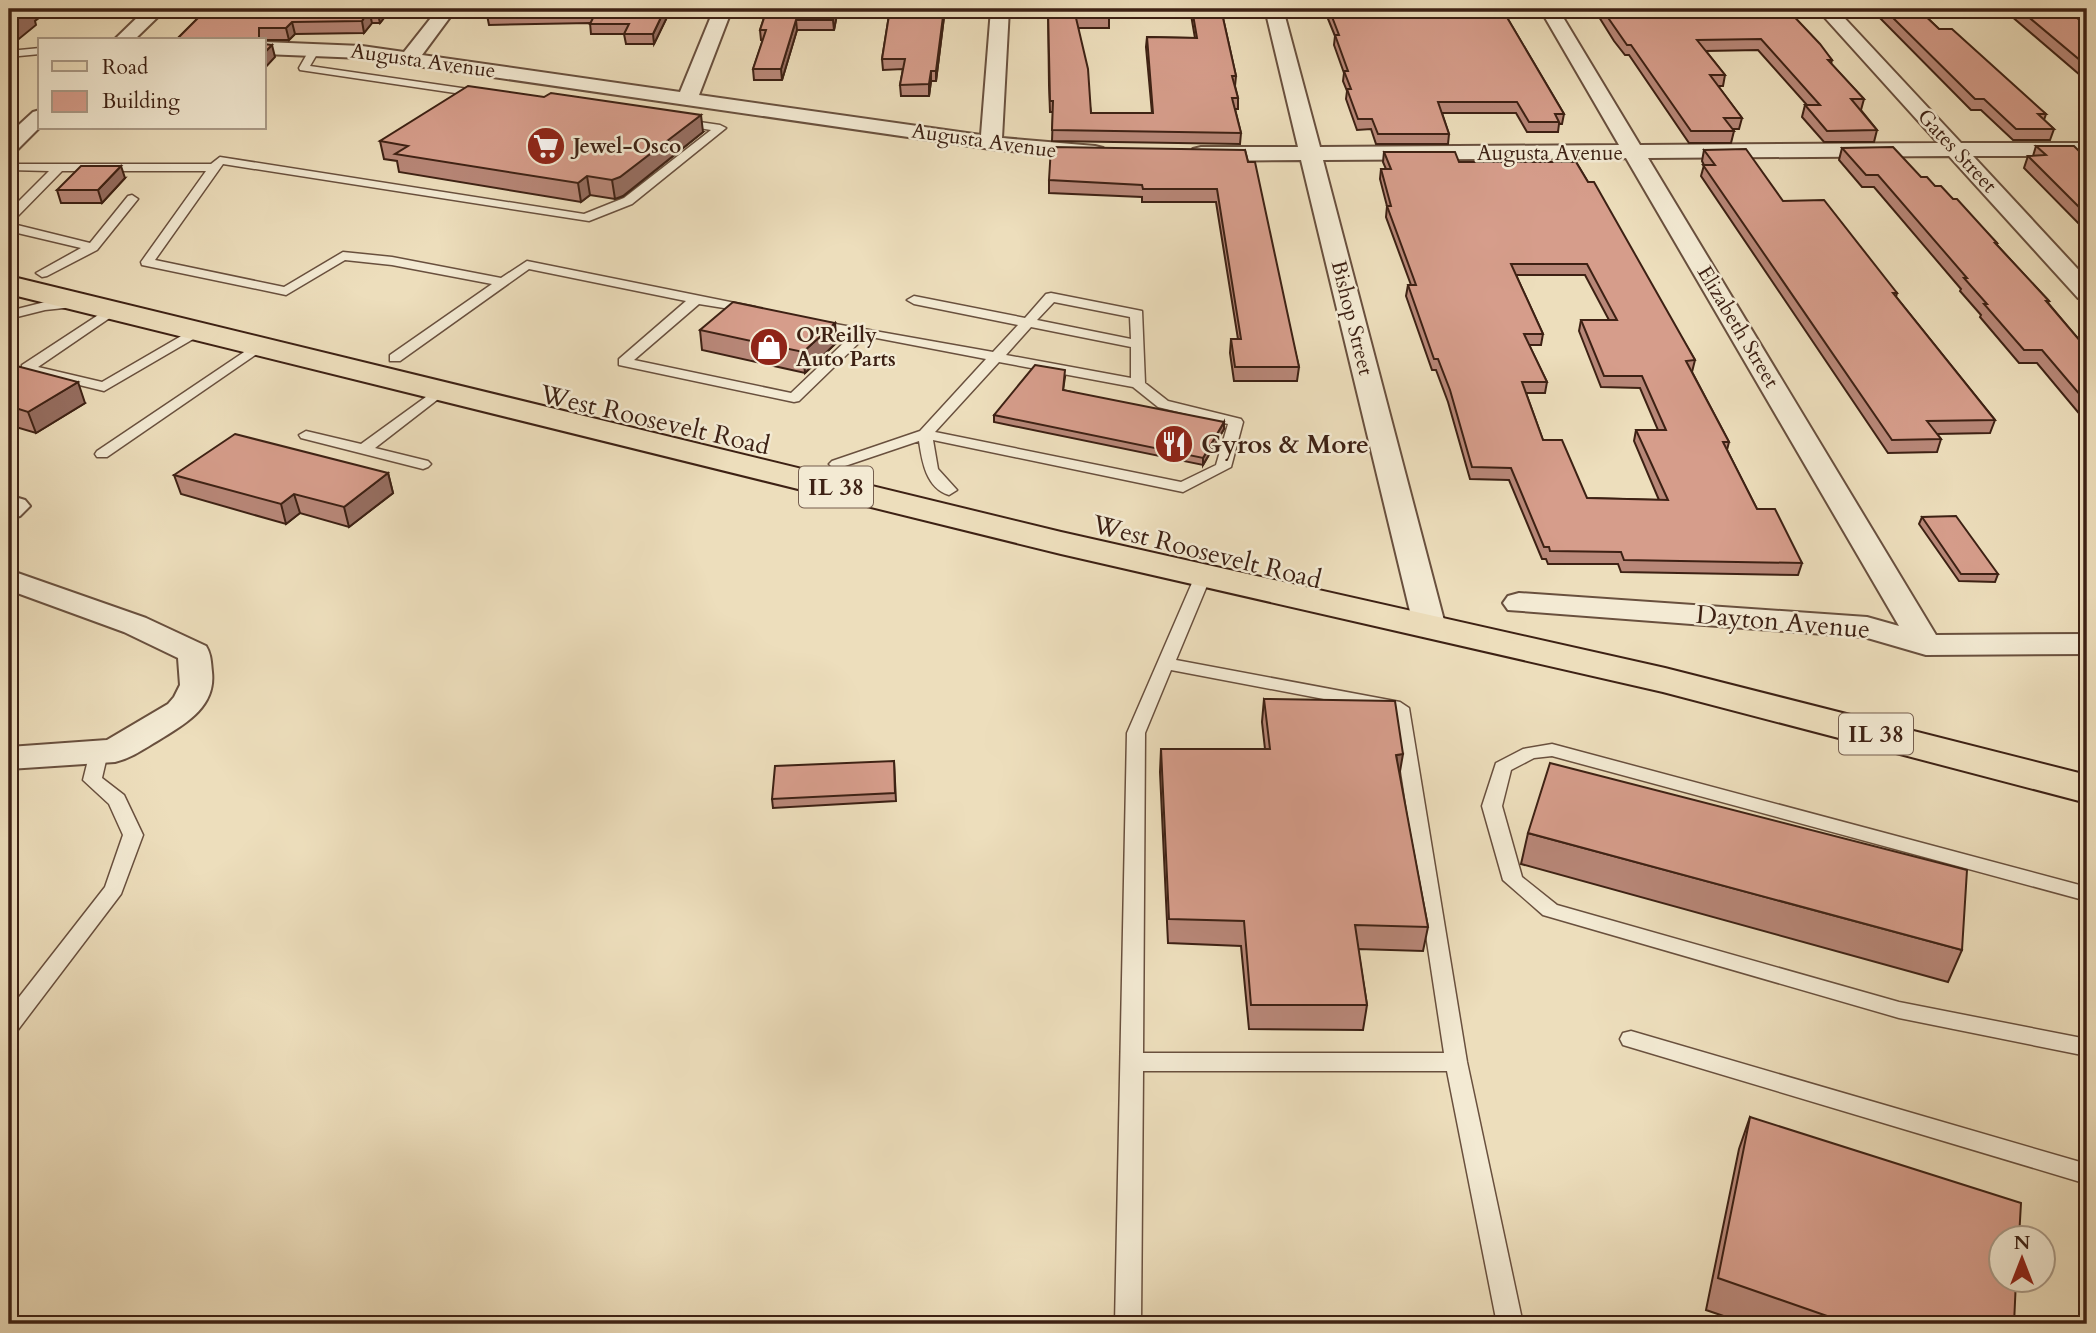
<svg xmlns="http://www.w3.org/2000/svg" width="2096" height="1333" viewBox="0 0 2096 1333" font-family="Cardo,serif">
  <rect width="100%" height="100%" fill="#eddebc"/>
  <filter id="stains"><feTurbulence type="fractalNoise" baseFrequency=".00286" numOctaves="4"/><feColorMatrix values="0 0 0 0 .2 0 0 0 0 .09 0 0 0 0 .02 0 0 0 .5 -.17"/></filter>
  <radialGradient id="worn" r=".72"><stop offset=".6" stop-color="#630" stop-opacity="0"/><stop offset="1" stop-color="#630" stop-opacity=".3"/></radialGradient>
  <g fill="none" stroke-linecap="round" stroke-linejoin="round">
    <g stroke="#69503e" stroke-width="3">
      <g id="lane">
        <polygon points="315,46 320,49 310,66 482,91 487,94 482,97 300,70 299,68 311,47"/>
        <polygon points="40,48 40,54 9,57 9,51"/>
        <path d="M679,119l41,6 6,3 -94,76 -43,17 -366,-57 -68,96 129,27 59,-35 49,5 109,21 26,-17 223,45 5,1v6l-56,-9 -65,56 157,33 62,-59 -46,-9v-6l186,33 25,-27 -104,-21 -7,-4 7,-4 111,22 21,-24 5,-1 91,18 3,72 23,18 73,18 2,3 -12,45 -48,25 -250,-52 5,29 19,21 -8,5c-23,-7 -27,-34 -30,-54l-77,26h-10l-3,-3 3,-3 88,-30 66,-72 -120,-23 -67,65 -5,1 -175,-37v-6l67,-58 -157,-32 -129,92h-10v-6l102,-71 -100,-19 -47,-5 -59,35 -144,-30 -1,-3 65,-91h-144l-49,50 -4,1v-11l40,-40 -40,-1v-6h202l9,-7 364,57 40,-16 87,-68 -36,-6v-4zM1054,302l76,15 1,22 -94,-19zM1031,327l100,20v31l-125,-23zM999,362l134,25 25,20 70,17 -12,41 -35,17 -246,-50z"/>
        <polygon points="132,195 138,199 97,250 47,276 42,277 36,273 81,248 9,231 9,223 90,243 128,196"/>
        <polygon points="78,299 83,300 83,306 45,310 9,319 9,311 45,302"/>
        <polygon points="112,306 119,310 117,313 38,367 102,382 195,328 200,327 207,331 104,391 22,371 22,365"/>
        <polygon points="259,342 266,346 264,349 107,457 97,457 95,454 97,451"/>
        <polygon points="441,386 448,390 446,393 375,448 428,461 431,464 428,467 423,469 301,438 299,435 306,431 361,444"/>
        <path d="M1203,571l8,5 -35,84 224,42 9,6 58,354 56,262h-26l-50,-253h-304l-2,253h-26l12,-591 68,-157zM1171,670l221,42 52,341h-301l2,-320z"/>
        <polygon points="1552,744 2087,887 2087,901 1552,756 1534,758 1511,770 1502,806 1522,877 1557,905 1899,1002 2087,1039 2087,1056 1899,1018 1543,915 1503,880 1482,806 1496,763 1523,749"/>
        <polygon points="99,746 108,752 102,778 124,795 143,835 121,894 17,1031 9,1033 9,1010 105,887 123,835 109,804 83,780 90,752"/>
        <polygon points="1631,1031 2087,1164 2087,1184 1623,1045 1620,1039 1623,1033"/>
      </g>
    </g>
    <g stroke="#69503e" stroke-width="4">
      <g id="street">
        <polygon points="146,9 166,9 134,40 114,40"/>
        <polygon points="438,9 456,9 422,55 680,92 714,9 732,9 699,95 981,135 991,9 1009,9 1002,138 1095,146 1103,148 1106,153 1103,158 1095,160 991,149 362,58 264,54 264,42 362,46 404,52"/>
        <polygon points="1265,9 1283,9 1320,147 1619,145 1540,9 1558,9 1640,145 1938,143 1817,9 1836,9 1961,143 2087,143 2087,156 1973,156 2087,279 2087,300 2078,298 1949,156 1648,158 1936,635 2087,634 2087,654 1926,655 1864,637 1508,610 1503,603 1508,596 1519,593 1867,617 1899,626 1626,158 1323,160 1446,628 1441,635 1430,638 1419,635 1414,628 1301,160 1201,161 1193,159 1190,154 1193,149 1201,147 1298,147"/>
        <polygon points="40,110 40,127 17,150 9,151 9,134 33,112"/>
        <polygon points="15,497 25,500 30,506 20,516 9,519 9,499"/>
        <path d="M9,570l137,48 60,28c5,8 5,16 6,26 4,35 -27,52 -53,68 -15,9 -28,18 -44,22l-106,7v-22l98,-7 61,-36 6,-7 6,-12 -2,-27 -54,-26 -115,-42z"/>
      </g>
    </g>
    <g stroke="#3d2114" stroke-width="4">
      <polygon id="primary" points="9,276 1061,532 1665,668 2087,775 2087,803 1663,692 1061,554 9,294"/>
    </g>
    <use href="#lane" fill="#f3ead3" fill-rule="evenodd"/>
    <use href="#street" fill="#f3ead3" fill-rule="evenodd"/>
    <use href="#primary" fill="#eddebc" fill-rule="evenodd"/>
  </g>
  <g fill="#b88778" stroke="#3d2114" stroke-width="2" fill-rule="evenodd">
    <polygon points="207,9 391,9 380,23 372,23 364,33 295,34 289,40 176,40"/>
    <polygon points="491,9 671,9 654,44 626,44 624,34 591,34 590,23 489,25 487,15"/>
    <polygon points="767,9 838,9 834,30 797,30 782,80 754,80 753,69 763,40 761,40 760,30"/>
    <polygon points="890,9 945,9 936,81 931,81 929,96 901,96 900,85 903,69 883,70 882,59"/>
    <polygon points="1048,9 1109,18 1109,28 1078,28 1091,113 1152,113 1146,47 1147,37 1195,38 1190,9 1221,9 1236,76 1235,86 1238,98 1238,109 1235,109 1241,133 1240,144 1052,141 1053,112 1050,112 1049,85"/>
    <polygon points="1324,9 1502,9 1564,114 1562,124 1559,124 1558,132 1527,132 1516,113 1442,113 1449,134 1448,144 1376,144 1371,129 1357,130 1346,99 1347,91 1343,81 1344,73 1334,45 1335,36"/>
    <polygon points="1594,9 1787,9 1832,60 1831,64 1864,99 1861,110 1877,130 1874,142 1824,142 1802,117 1805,105 1807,105 1758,50 1706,51 1725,75 1723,86 1718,86 1742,118 1739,129 1732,129 1734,131 1731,143 1689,143 1629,55 1625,55 1614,41"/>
    <polygon points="1871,9 1918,9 1939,29 2046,114 2044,120 2054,129 2050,140 2013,140 1981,110 1971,110"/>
    <polygon points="2003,9 2066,9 2087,26 2087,81"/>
    <polygon points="703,132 623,196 615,199 590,195 581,202 399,172 397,161 384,159 380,141"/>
    <polygon points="2036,146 2087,159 2087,232 2024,168 2028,156 2033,156"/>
    <polygon points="1842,148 1921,177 1935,186 1953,199 1997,243 1997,245 2049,301 2048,303 2087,349 2087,423 2037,363 2019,363 1980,317 1981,315 1960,291 1961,289 1874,187 1862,187 1839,160"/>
    <polygon points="1245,150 1299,367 1297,381 1234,381 1230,353 1231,339 1238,339 1216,202 1142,202 1142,197 1049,193 1049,180"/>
    <polygon points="1704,150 1783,201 1897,293 1896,297 1995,420 1990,433 1937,434 1941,439 1937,452 1888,453 1701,176 1704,165 1702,161"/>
    <path d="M1384,152l75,10h117l119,198 -3,12 37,70 -2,8 30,59 45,54 -4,12 -177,-3 -3,-8h-70l-2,-5h-4l-33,-79 -39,-1 -22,-77 -12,-32h-4l-26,-74 2,-11h3l-25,-68 1,-11 -7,-27 1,-10h5l-3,-7zM1516,275h69l24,45h-28l-2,11 22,56 39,1 18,42h-22l-2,11 25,59 -72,-2 -44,-58 -17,-47h19l2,-11 -18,-37h12l2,-11z"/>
    <polygon points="125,178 102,203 61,203 57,190"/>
    <polygon points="835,323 836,343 805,373 702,350 700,330"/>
    <polygon points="9,364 85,403 36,433 9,425"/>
    <polygon points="1065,377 1063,390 1224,429 1203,465 994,422 994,415"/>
    <polygon points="388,473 393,493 349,527 300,513 286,524 181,494 174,475"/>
    <polygon points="1922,517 1998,574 1995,582 1959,581 1919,524"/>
    <polygon points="1264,699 1399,776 1428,927 1423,951 1358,949 1367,1005 1363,1030 1249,1029 1241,946 1168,943 1160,772 1161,749 1265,749 1262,722"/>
    <polygon points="894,761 896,801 773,808 772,799"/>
    <polygon points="1528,833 1962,950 1948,982 1521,864"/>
    <polygon points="1750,1117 2014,1324 1747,1324 1706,1310 1739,1149"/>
  </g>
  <g fill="#966e61" stroke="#3d2114" stroke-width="2">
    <polygon points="26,9 51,9 35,21 36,25 9,47 9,26"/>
    <polygon points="378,9 391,9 380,23 377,10"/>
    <polygon points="665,9 671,9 654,44 653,34"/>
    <polygon points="835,9 838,9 834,30 833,20"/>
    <polygon points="944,9 945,9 936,81 936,71"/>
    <polygon points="369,10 372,23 364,33 362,21"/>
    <polygon points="796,20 797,30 782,80 781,69"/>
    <polygon points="292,22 295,34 289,40 286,28"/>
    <polygon points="272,45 275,57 264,69 264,53"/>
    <polygon points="931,71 931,81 929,96 929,84"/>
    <polygon points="701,115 703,132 623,196 615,199 612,180"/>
    <polygon points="121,166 125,178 102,203 98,190"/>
    <polygon points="587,176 590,195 581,202 578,183"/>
    <polygon points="835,323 836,343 805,373 803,352"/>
    <polygon points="78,382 85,403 36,433 28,412"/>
    <polygon points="1224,422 1224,429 1203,465 1203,458"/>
    <polygon points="388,473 393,493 349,527 344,507"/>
    <polygon points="294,494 300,513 286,524 281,504"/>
    <polygon points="1403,754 1399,777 1396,755"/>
  </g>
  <g fill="#d69d8b" stroke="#3d2114" stroke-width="2" fill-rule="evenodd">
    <polygon points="9,9 30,9 9,26"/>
    <polygon points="207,9 378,9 377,10 369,10 362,21 292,22 286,28 259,28 259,40 176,40"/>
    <polygon points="491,9 665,9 653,34 624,34 629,24 590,24 595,14 487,15"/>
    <polygon points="767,9 835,9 833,20 796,20 781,69 753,69 766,30 760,30"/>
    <polygon points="890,9 944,9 936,71 931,71 929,84 900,85 905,59 882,59"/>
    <polygon points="1048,9 1108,9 1109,18 1076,18 1088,69 1091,113 1153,113 1147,37 1197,38 1192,9 1221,9 1236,76 1232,76 1238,98 1232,98 1241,133 1052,130 1053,101 1050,101"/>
    <polygon points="1329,9 1502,9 1564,114 1555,114 1559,122 1529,122 1517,102 1438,102 1449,134 1378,134 1372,119 1358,119 1347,89 1351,89 1344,71 1348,71 1335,35 1339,35"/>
    <polygon points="1602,9 1787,9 1820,44 1832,60 1828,60 1864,99 1851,99 1877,130 1827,131 1805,105 1820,105 1761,39 1697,40 1725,75 1710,75 1742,118 1724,118 1734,131 1691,131 1631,45 1627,45"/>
    <polygon points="1884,9 1918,9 1939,29 1952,29 2046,114 2038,114 2054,129 2016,129 1984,99 1975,99"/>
    <polygon points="2019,9 2066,9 2087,26 2087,66"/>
    <polygon points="264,44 272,45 264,53"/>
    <polygon points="468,86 544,97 551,93 701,115 620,177 612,180 587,176 578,183 395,154 408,146 380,141"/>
    <polygon points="2036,146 2074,146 2087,159 2087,215 2028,156 2046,155"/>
    <polygon points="1051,147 1245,150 1248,162 1255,162 1299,367 1235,367 1231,339 1241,339 1217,189 1143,189 1142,185 1049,180"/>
    <polygon points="1893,147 1921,177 1927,177 1935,186 1941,186 1953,199 1957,199 1997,243 1995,243 2049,301 2046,301 2087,349 2087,357 2083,357 2087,361 2087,403 2042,350 2024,350 1984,304 1987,304 1964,278 1967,278 1878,175 1866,175 1842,148"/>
    <polygon points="1746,149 1783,201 1824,200 1897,293 1893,293 1995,420 1927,421 1941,439 1892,440 1703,165 1715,165 1704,150"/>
    <path d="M1384,152h71l4,10h117l12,20h6l101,178 -9,1 43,81h-6l34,67h18l27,54 -178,-3 -3,-8 -71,-1 -1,-4h-5l-33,-79 -39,-1 -22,-77 -12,-31h-4l-26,-74h8l-29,-79h4l-10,-37h10zM1511,264h76l30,56h-36l23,56h38l24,54h-30l32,70 -81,-2 -25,-58h-19l-21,-58h25l-23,-48h19z"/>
    <polygon points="81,166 121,166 98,190 57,190"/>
    <polygon points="733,302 835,323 803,352 700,330"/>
    <polygon points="9,364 78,382 28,412 9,406"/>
    <polygon points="1035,365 1065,370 1063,390 1224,422 1203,458 994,415"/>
    <polygon points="235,434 388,473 344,507 294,494 281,504 174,475"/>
    <polygon points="1956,516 1998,574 1961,574 1922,517"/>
    <polygon points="1264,699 1395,701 1403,754 1396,755 1428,927 1355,925 1367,1005 1251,1005 1244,921 1169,919 1161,749 1270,749"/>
    <polygon points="894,761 895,793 772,799 775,766"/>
    <polygon points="1550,763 1967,870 1962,950 1528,833"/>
    <polygon points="1750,1117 2021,1203 2019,1238 2001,1238 2001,1280 2016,1280 2014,1324 1850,1324 1718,1278"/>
  </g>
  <defs>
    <g id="supermarket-disc" transform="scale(2.0125)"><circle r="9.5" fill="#8f2418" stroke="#f3ead3"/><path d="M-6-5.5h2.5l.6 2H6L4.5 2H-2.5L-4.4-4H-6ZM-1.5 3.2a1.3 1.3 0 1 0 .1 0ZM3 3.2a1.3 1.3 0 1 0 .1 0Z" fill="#fff"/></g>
    <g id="shop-disc" transform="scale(2.0125)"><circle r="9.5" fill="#8f2418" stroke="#f3ead3"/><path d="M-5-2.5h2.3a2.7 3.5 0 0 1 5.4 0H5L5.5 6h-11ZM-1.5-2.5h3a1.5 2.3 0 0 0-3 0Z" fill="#fff"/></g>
    <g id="restaurant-disc" transform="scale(2.0125)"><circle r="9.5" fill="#8f2418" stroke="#f3ead3"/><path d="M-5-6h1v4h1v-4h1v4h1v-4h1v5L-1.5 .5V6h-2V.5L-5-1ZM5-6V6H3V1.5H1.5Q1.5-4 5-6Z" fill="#fff"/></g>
  </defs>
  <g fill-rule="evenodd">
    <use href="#supermarket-disc" x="546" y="146"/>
    <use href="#shop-disc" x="769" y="347"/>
    <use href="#restaurant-disc" x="1174" y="444"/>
  </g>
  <g text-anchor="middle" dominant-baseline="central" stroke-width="5" stroke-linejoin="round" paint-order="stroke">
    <g font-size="21" fill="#3d2114" stroke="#f3ead3">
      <text transform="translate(423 61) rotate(8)">Augusta Avenue</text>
      <text transform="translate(984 141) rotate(8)">Augusta Avenue</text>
      <text transform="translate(1957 151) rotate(47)">Gates Street</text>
      <text x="1550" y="153">Augusta Avenue</text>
      <text transform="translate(1352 318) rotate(76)">Bishop Street</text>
      <text transform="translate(1738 327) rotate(59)">Elizabeth Street</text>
    </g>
    <g font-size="21" font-weight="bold" fill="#3d2114" stroke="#f3ead3" text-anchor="start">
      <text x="573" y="146">Jewel-Osco</text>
      <text x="796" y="335">O'Reilly<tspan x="796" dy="24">Auto Parts</tspan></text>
    </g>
    <g fill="#f3ead3" stroke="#745d4d" stroke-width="2">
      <rect x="799" y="466.5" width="74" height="41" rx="5"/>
      <rect x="1839" y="713.5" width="74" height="41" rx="5"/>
    </g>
    <g font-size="24" font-weight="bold" fill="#3d2114">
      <text x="836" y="487">IL 38</text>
      <text x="1876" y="734">IL 38</text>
    </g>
    <g font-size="26" fill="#3d2114" stroke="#f3ead3">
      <text transform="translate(655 420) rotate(13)">West Roosevelt Road</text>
      <text transform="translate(1207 552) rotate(14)">West Roosevelt Road</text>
      <text transform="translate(1783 622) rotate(5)">Dayton Avenue</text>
    </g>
    <g font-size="26" font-weight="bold" fill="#3d2114" stroke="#f3ead3" text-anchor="start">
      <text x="1201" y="444">Gyros &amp; More</text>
    </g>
  </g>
  <rect width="2096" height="1333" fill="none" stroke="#eddebc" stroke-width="35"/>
  <rect x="10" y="10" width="2075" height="1312" fill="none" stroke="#3d2114" stroke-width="3.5"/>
  <rect x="18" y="18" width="2061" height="1298" fill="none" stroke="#3d2114" stroke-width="2"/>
  <rect x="38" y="38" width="228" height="91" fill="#f3ead3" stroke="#aa9a87" stroke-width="2"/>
  <rect x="52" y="61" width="35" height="10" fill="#eddebc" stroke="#aa9a87" stroke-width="2"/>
  <text x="102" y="74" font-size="21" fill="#3d2114">Road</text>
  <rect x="52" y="91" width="35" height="21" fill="#d69d8b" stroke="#aa9a87" stroke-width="2"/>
  <text x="102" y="108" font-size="21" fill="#3d2114">Building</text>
  <g transform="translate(2022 1259)"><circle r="33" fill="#f3ead3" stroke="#aa9a87" stroke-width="2"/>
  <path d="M0-5L12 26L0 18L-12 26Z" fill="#8f2418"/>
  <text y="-10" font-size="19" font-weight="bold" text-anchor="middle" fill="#3d2114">N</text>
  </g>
  <rect width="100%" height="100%" filter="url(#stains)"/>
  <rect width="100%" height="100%" fill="url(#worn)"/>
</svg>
